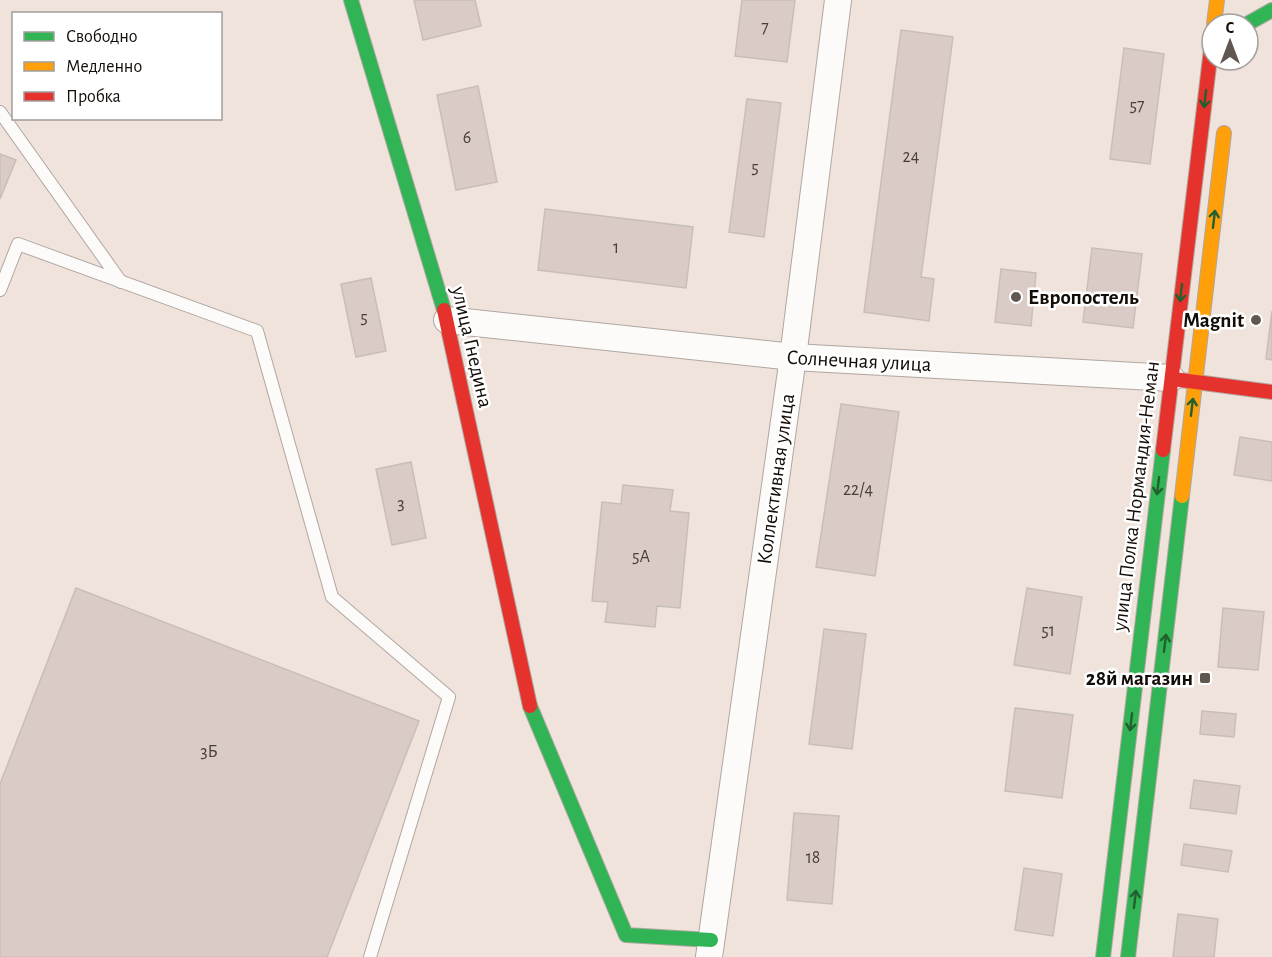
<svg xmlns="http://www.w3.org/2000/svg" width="1272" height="957" viewBox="0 0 1272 957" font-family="'Alegreya Sans',sans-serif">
  <rect width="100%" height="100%" fill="#efe3db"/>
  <g fill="#dbcbc6" stroke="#c8beb9" stroke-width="1.5">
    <polygon points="414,0 475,0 481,26 423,40"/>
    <polygon points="742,0 795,0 787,62 735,56"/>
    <polygon points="901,30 953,37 921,277 934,279 929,321 864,312"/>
    <polygon points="1124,48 1164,54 1150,164 1110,159"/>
    <polygon points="478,86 497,182 456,190 437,95"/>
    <polygon points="747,99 781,103 764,237 729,232"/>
    <polygon points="0,154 16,160 0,199"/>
    <polygon points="545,209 693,227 686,288 538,270"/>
    <polygon points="1092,248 1142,254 1133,328 1083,322"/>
    <polygon points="1001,269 1036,273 1031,326 995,322"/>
    <polygon points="371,278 386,351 356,357 341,284"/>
    <polygon points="1272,311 1272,360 1266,359"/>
    <polygon points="841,404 899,412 875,576 816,567"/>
    <polygon points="1240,437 1272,442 1272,481 1234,475"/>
    <polygon points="411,462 426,538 392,545 376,469"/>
    <polygon points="623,485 673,490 670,511 689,513 680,608 657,606 655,627 605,622 608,602 592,601 602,502 621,504"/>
    <polygon points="76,588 419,721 327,957 0,957 0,784"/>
    <polygon points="1027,588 1082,597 1070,674 1014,665"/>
    <polygon points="1223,608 1264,612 1258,670 1218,667"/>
    <polygon points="824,629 866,634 852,749 809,744"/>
    <polygon points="1015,708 1073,715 1062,798 1005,791"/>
    <polygon points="1202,711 1236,714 1234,737 1200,734"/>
    <polygon points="1194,780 1240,786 1236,814 1190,808"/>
    <polygon points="794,813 839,816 832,904 787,900"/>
    <polygon points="1184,844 1232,851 1228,872 1181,865"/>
    <polygon points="1024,868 1062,874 1053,936 1015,930"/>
    <polygon points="1178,914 1218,919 1214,957 1173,957"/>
  </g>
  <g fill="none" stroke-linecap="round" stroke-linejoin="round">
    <g stroke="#b0a7a1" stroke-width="14">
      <g id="lane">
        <polyline points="0,112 121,282"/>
        <polyline points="0,290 18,244 257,331 332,597 449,697 370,957"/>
      </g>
    </g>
    <g stroke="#b0a7a1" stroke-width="28">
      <g id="street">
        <polyline points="447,320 793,357 1171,378"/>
        <polyline points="709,957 793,357 838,0"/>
      </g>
    </g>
    <g stroke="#b0a7a1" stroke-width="16">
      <g id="fast">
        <polyline points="351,0 444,310"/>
        <polyline points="1247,24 1272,10"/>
        <polyline points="530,706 626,935 711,940"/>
        <polyline points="1103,957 1163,450"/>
        <polyline points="1128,957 1182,496"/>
      </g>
    </g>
    <g stroke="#b0a7a1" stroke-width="16">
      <g id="slow">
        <polyline points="1214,24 1217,0"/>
        <polyline points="1182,496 1224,133"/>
      </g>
    </g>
    <g stroke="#b0a7a1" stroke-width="16">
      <g id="jam">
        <polyline points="444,310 530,706"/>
        <polyline points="1173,379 1272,392"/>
        <polyline points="1163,450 1212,41"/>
      </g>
    </g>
    <use href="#lane" stroke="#fdfbfa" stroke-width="12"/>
    <use href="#street" stroke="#fdfbfa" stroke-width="26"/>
    <use href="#fast" stroke="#30b455" stroke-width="14"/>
    <use href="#slow" stroke="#ff9f0a" stroke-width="14"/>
    <use href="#jam" stroke="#e5322d" stroke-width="14"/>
  </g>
  <defs><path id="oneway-shaft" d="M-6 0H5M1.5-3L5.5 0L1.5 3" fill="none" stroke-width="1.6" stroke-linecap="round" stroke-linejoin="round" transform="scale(1.5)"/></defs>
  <g stroke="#22602e">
    <use href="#oneway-shaft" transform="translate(1205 99) rotate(97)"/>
    <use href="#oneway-shaft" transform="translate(1214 219) rotate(-83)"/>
    <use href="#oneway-shaft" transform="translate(1181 293) rotate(97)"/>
    <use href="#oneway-shaft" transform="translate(1192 407) rotate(-83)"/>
    <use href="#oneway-shaft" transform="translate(1158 486) rotate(97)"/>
    <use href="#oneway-shaft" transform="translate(1165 643) rotate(-83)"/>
    <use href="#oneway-shaft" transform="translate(1131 722) rotate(97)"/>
    <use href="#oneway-shaft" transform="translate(1135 899) rotate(-83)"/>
  </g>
  <g fill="#605751" stroke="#fff" stroke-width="2">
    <circle cx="1016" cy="297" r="6"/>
    <circle cx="1256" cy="320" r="6"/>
    <rect x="1199" y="672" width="12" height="12" rx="3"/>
  </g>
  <g text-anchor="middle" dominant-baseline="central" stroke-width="5" stroke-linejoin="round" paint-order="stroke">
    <g font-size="18" fill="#483f3a">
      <text x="765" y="28">7</text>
      <text x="1137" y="106">57</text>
      <text x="467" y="138">6</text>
      <text x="911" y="157">24</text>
      <text x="755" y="168">5</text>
      <text x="616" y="248">1</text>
      <text x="364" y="318">5</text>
      <text x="858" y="490">22/4</text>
      <text x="401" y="504">3</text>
      <text x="641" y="557">5А</text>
      <text x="1048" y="631">51</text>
      <text x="209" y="752">3Б</text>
      <text x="813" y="858">18</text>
    </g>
    <g font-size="21" font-weight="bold" fill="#130c07" stroke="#fff" text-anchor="end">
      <text x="1028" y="297" text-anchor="start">Европостель</text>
      <text x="1244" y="320">Magnit</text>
      <text x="1193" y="678">28й магазин</text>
    </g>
    <g font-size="21" fill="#130c07" stroke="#fff">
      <text transform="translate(472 347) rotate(77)">улица Гнедина</text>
      <text transform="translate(859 361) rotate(3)">Солнечная улица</text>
      <text transform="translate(776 479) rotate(-82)">Коллективная улица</text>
      <text transform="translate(1136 496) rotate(-83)">улица Полка Нормандия-Неман</text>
    </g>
  </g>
  <rect x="12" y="12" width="210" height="108" fill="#ffffff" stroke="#a19e9c" stroke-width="1.5"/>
  <rect x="24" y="32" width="30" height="9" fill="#30b455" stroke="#a19e9c" stroke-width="1.5"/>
  <text x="66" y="42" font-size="18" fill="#130c07">Свободно</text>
  <rect x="24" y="62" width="30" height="9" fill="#ff9f0a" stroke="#a19e9c" stroke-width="1.5"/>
  <text x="66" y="72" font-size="18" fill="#130c07">Медленно</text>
  <rect x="24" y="92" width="30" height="9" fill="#e5322d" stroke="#a19e9c" stroke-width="1.5"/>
  <text x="66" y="102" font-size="18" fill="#130c07">Пробка</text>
  <g transform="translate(1230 42)"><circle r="28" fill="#ffffff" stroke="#a19e9c" stroke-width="1.5"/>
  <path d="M0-4.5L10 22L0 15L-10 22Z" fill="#605751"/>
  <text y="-9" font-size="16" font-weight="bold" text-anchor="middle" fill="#130c07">С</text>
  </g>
</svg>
